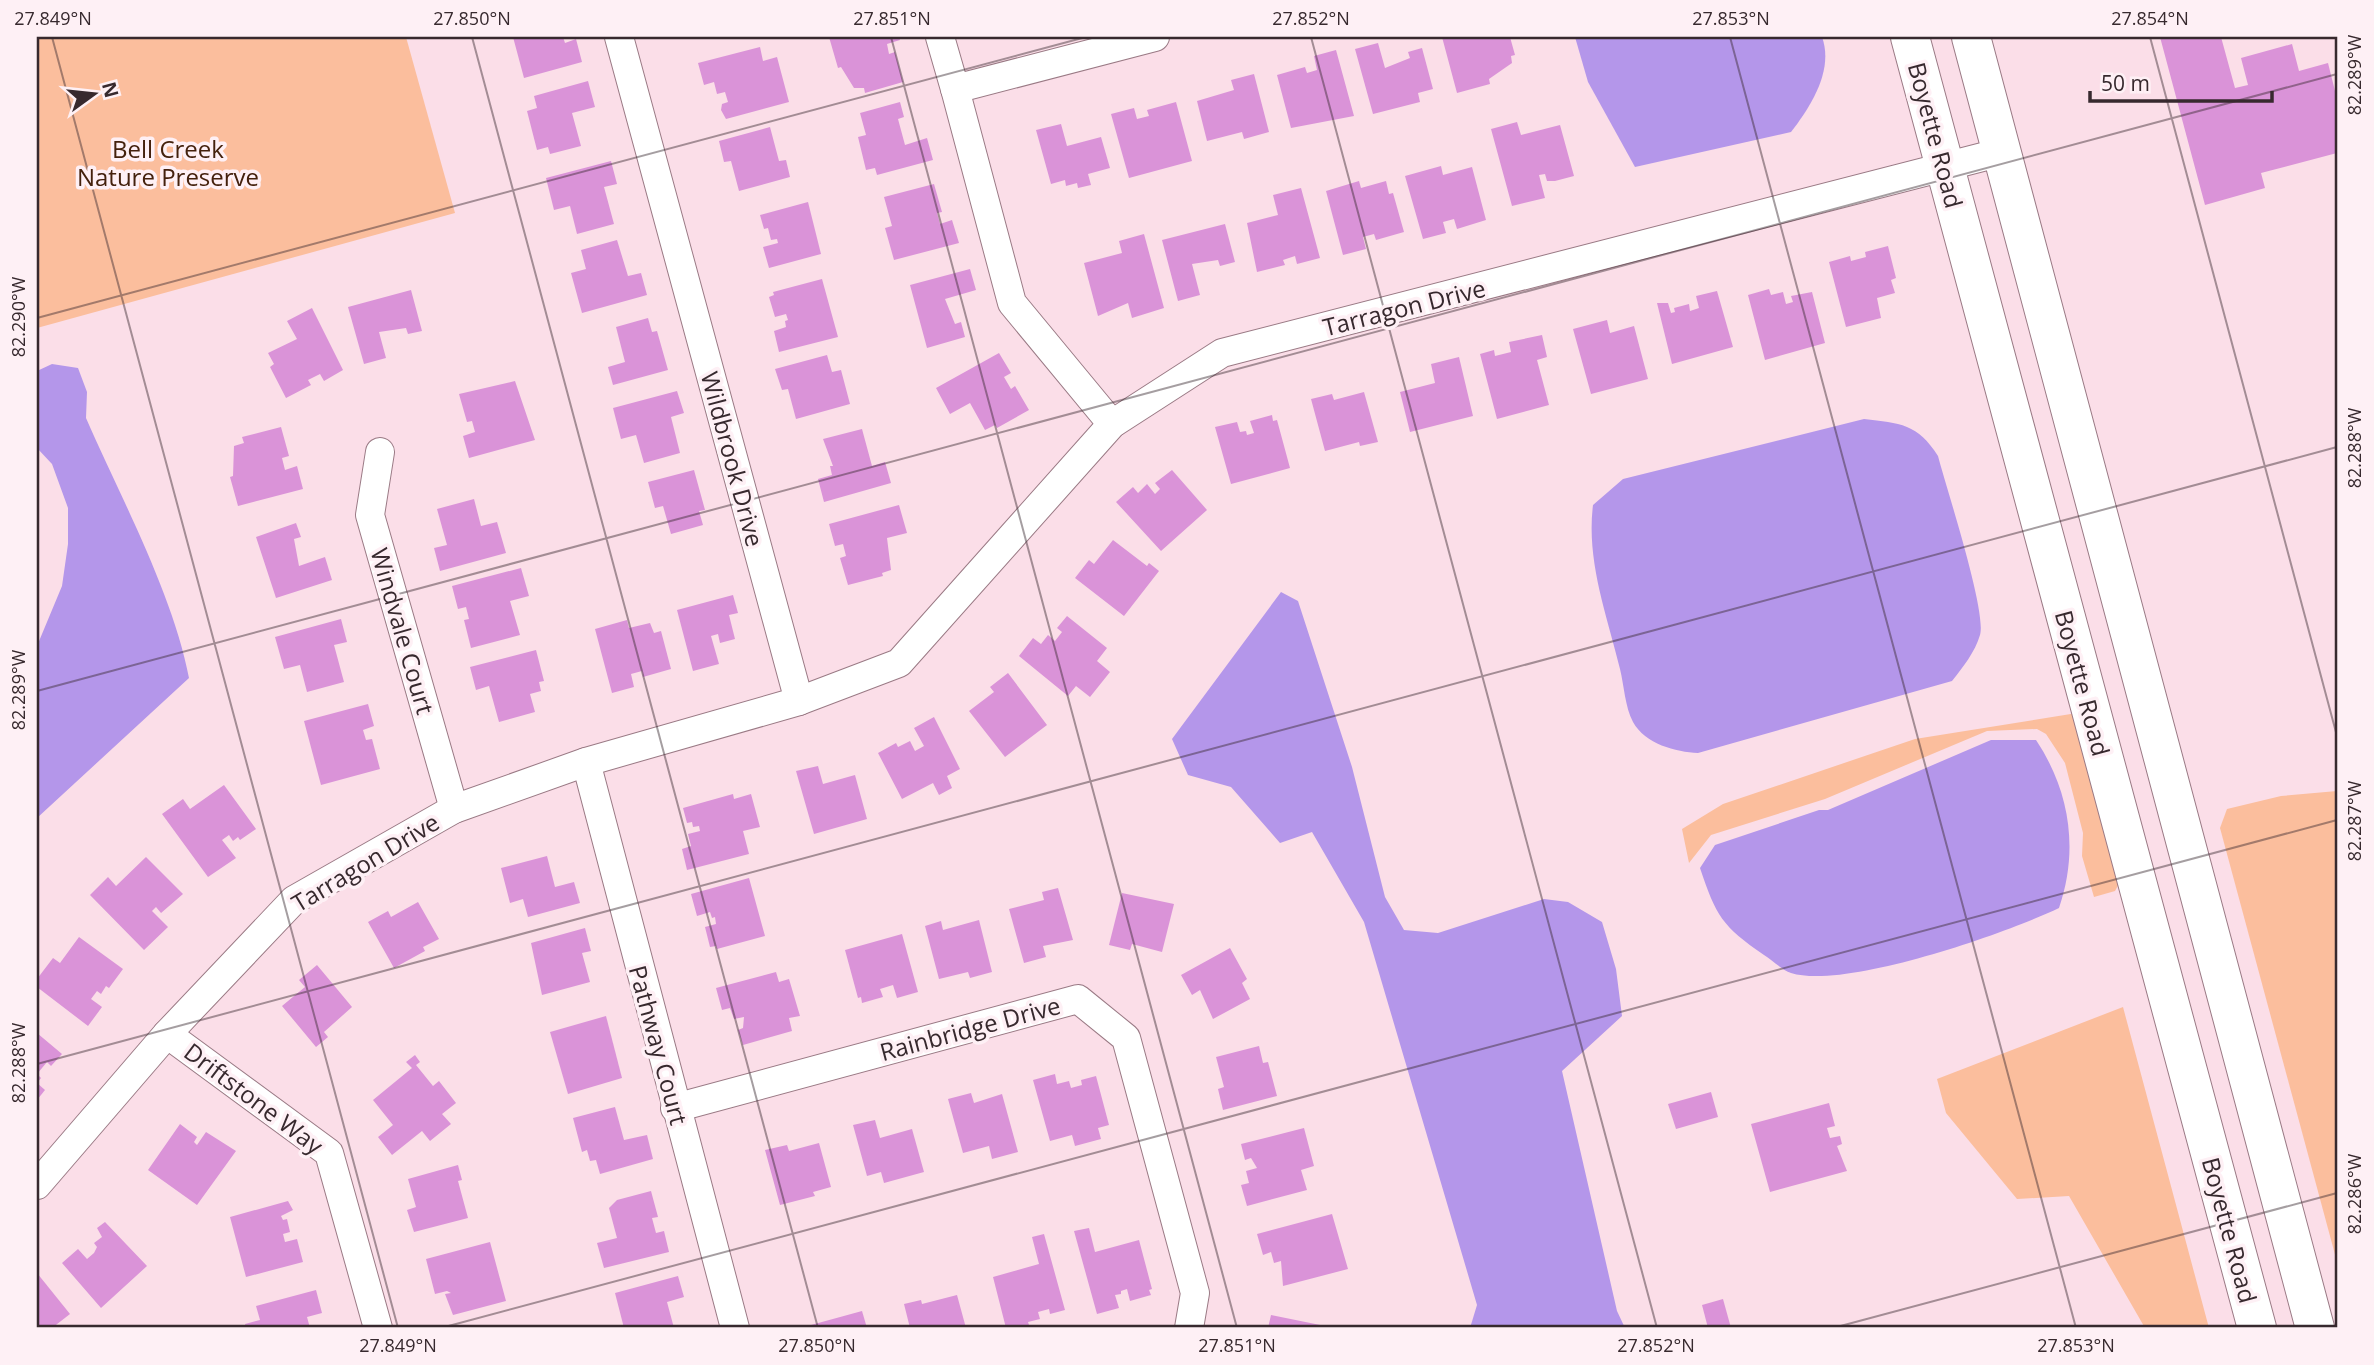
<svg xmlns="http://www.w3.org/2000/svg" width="2374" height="1365" viewBox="0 0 2374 1365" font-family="'Open Sans',sans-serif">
  <rect width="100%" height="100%" fill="#fbdee8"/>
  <g fill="#fbbe9d">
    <polygon points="37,37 406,37 455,213 37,328"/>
    <polygon points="2077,713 2121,880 2115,891 2094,897 2082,856 2083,833 2065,763 2046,734 2037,729 1987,731 1825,799 1711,835 1689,863 1682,829 1723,804 1915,739"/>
    <polygon points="2337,791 2337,1262 2220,828 2227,809 2281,796"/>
    <polygon points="2123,1007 2209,1328 2145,1328 2069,1196 2017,1199 1946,1113 1937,1079"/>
  </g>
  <g fill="#b496ea">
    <path d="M1575,37h247c12,33 -11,69 -31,95l-156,35 -47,-85z"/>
    <path d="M52,364l26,4 9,24 -1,26c35,80 87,176 103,260l-152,140v-172l25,-60 6,-42v-36l-16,-44 -15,-16v-77z"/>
    <path d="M1864,419c36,4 54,5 74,37 8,31 49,156 42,179 -5,17 -17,32 -28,46l-254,72c-22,-1 -53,-9 -65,-31 -8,-15 -9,-37 -13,-53 -13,-54 -34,-108 -27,-164l30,-26z"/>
    <polygon points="1281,592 1298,601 1352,767 1385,897 1404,930 1438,933 1544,899 1568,902 1602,922 1616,969 1622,1016 1562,1071 1617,1311 1625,1328 1470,1328 1477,1305 1364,922 1312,832 1280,843 1231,787 1188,775 1172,739"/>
    <path d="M1991,740h45c34,51 43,110 23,168 -52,25 -214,82 -268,65 -9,-3 -19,-13 -27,-18 -42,-29 -48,-39 -64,-87l15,-23 104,-35h9z"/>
  </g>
  <g fill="#da93d8">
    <polygon points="513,37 563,37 565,43 576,39 582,62 524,78"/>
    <polygon points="829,37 899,37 900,40 887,44 889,54 895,52 903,82 865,93 864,88 854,88 841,67 838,68"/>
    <polygon points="1442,37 1510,37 1515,55 1511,56 1512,63 1489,79 1490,84 1457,93"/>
    <polygon points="2160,37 2221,37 2235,88 2248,85 2241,58 2292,44 2299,71 2328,63 2337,99 2337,153 2261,173 2265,188 2205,205"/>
    <polygon points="1378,43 1385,68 1410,58 1408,52 1422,48 1433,89 1418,93 1420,102 1373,114 1355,49"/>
    <polygon points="760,47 763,61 777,57 789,102 726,119 721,110 722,104 728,102 725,92 717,94 714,82 704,85 698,63"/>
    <polygon points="1336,50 1354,116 1291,128 1277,75 1305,67 1307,73 1317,70 1314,56"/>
    <polygon points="1254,74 1269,132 1244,139 1242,132 1207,141 1197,101 1234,90 1231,80"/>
    <polygon points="588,81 595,107 572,113 581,146 550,154 548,147 537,150 527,111 537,108 534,96"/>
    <polygon points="900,102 904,117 898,119 905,145 927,138 933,160 877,175 875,168 866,170 858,137 866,135 860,113"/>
    <polygon points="1176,102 1192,161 1129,178 1111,114 1134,108 1137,119 1149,116 1147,110"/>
    <polygon points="1517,122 1521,135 1560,125 1574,176 1555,181 1547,181 1545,174 1539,175 1545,198 1512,206 1491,129"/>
    <polygon points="1061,124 1067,146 1101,137 1110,168 1088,174 1091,185 1078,188 1077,183 1066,186 1065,180 1051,184 1036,130"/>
    <polygon points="770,127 779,161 786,160 790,177 739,191 731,161 724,162 719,141"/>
    <polygon points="611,161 617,184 604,187 614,224 577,234 570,206 554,210 546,178"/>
    <polygon points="1441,166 1443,175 1472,167 1486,220 1457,229 1454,219 1443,222 1446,233 1423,239 1405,176"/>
    <polygon points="1359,181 1361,188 1386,181 1389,194 1393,193 1404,232 1376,240 1374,234 1363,237 1366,249 1343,255 1326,191"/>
    <polygon points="934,184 942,212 937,213 940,224 952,220 959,243 894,260 885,228 892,226 884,197"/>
    <polygon points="1301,188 1320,258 1297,264 1295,256 1283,260 1285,265 1257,272 1247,223 1278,215 1273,195"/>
    <polygon points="808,202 821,254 769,268 763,247 778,243 777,239 771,240 768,228 764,229 760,215"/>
    <polygon points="1225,224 1235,262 1220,266 1218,260 1192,264 1200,295 1178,301 1162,240"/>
    <polygon points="1144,234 1164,308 1132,318 1128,303 1098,316 1084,263 1122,253 1119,241"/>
    <polygon points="617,240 628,276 641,273 647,295 582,313 571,273 586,269 581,250"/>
    <polygon points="1888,246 1896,278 1891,280 1895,293 1877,298 1881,318 1846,327 1829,262 1850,256 1851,261 1866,257 1865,252"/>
    <polygon points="970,269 976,290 945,299 955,324 961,322 965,337 927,348 910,285"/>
    <polygon points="822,279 838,337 779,352 774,331 786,327 785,321 788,320 786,314 775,317 769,297 774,295 773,292"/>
    <polygon points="1769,289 1771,295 1783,292 1786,304 1793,302 1791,296 1812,292 1825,343 1765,360 1748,295"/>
    <polygon points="411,290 422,331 408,334 406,328 379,332 386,358 364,364 348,307"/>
    <polygon points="1717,291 1733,347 1672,364 1657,303 1668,303 1671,313 1675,312 1674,308 1689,304 1690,311 1699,308 1696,296"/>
    <polygon points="312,308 343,370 324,381 320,374 308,380 311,385 286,398 270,367 274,364 268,353 297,339 287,321"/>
    <polygon points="648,318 652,332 657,331 668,370 613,385 608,367 625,362 616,327"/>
    <polygon points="1607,320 1610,333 1634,326 1648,379 1591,394 1573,329"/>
    <polygon points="1542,335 1547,357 1537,360 1549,405 1497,419 1480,354 1494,350 1495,356 1511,352 1509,342"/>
    <polygon points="999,353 1011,373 1004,377 1011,389 1015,386 1029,410 997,428 995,425 985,430 970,403 950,414 936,388"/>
    <polygon points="827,355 832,372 841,370 850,404 796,419 788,389 782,390 775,369"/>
    <polygon points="1459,357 1473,416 1410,432 1400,392 1435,383 1431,364"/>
    <polygon points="515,381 535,440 469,458 463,436 475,432 472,421 467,422 459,394"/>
    <polygon points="677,391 684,413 671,417 680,453 644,463 636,435 621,439 613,408"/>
    <polygon points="1364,392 1378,442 1360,446 1359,442 1325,451 1311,399 1332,394 1334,400"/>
    <polygon points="1272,415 1273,421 1277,420 1290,468 1231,484 1215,427 1237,422 1240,432 1246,431 1247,435 1254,433 1250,421"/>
    <polygon points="281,427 289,456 282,458 285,470 297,466 303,489 238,506 230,477 233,476 234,446 244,443 242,437"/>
    <polygon points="862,429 872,466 885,462 891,483 824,502 818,479 832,475 830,466 833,466 823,439"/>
    <polygon points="694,470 705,510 699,511 703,525 671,534 663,506 655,508 648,482"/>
    <polygon points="1172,470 1207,510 1161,551 1116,502 1133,487 1138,493 1147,484 1155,494 1160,489 1155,483"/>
    <polygon points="474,499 481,526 497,522 506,553 440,571 434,548 447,545 437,509"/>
    <polygon points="899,505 907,533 887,538 891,570 882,573 883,576 848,585 840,558 846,556 843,544 835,546 829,524"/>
    <polygon points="296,523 301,537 294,539 299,566 325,557 332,580 276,598 256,537"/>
    <polygon points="1113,540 1147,566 1149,563 1159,571 1124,616 1075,578 1089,560 1094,564"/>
    <polygon points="521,568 529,596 510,601 520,635 471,648 464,620 469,619 466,607 458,609 452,586"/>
    <polygon points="733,595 738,613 729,615 735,639 720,643 718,634 711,636 719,664 693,671 677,610"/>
    <polygon points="1067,616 1107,648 1097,661 1110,672 1090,697 1076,686 1068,696 1019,656 1033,638 1041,644 1048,635 1055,641 1062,632 1057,628"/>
    <polygon points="341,619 347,642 334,645 344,682 307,692 300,665 284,669 275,637"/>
    <polygon points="627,620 629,628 650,623 654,633 661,631 671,669 643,677 642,671 631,674 634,687 612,693 595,629"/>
    <polygon points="536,650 544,681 539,682 541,691 530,694 535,712 499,722 489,686 476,690 470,667"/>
    <polygon points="1008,673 1047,725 1005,757 969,711 994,692 990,687"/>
    <polygon points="368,704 374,726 363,730 366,740 372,739 380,769 321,785 304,721"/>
    <polygon points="934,717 960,769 947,776 952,788 939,795 933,783 902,799 878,753 896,743 898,747 910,741 915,751 924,746 914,728"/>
    <polygon points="818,766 823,784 855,775 867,819 814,834 796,771"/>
    <polygon points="224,785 256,829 240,840 238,837 233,841 229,835 222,840 236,858 208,877 162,814 183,799 190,809"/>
    <polygon points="733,794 734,799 751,794 760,827 743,831 749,854 687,870 682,849 691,846 688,834 700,831 699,826 693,827 692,822 687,823 683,808"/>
    <polygon points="547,856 555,887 574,882 580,903 528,917 523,899 510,903 501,868"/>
    <polygon points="146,857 183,894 161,913 156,907 152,911 168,927 144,950 90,895 108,877 116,886"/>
    <polygon points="749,878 765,936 717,949 716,946 710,947 705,927 716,924 715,917 712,918 710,912 697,916 691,894"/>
    <polygon points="1058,888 1073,940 1043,946 1046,957 1024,963 1009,909 1044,900 1042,892"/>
    <polygon points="1122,893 1174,904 1162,952 1132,944 1130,950 1109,945"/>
    <polygon points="418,902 439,939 423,947 425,951 394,968 368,922 388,911 391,917"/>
    <polygon points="979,920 992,972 970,978 968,972 939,979 925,926 941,921 943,930"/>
    <polygon points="585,928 591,951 582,953 590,982 542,995 531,943"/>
    <polygon points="902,934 918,992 897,998 893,985 880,989 883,997 862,1003 861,997 858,998 845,950"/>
    <polygon points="79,937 123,969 109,988 106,986 101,994 97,991 91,999 102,1007 88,1026 37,987 37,979 53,958 60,963"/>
    <polygon points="1230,948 1247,979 1242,983 1250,999 1213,1019 1200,990 1192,995 1181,975"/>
    <polygon points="317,965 352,1007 324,1032 328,1037 316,1047 282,1006 305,987 299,980"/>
    <polygon points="776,972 779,982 789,979 800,1016 789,1018 792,1031 743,1045 738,1030 743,1028 744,1017 734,1019 730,1008 722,1010 716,988"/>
    <polygon points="606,1016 622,1078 568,1094 550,1032"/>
    <polygon points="37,1033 62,1054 51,1066 47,1062 37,1074 41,1078 37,1083"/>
    <polygon points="1259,1046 1263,1063 1268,1062 1277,1096 1223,1110 1218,1089 1224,1087 1216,1057"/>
    <polygon points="415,1055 420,1062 416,1065 433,1086 439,1081 456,1103 442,1114 451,1124 430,1141 422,1131 392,1155 378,1137 393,1125 373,1100 412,1068 406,1062"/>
    <polygon points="1055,1074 1057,1084 1069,1081 1071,1088 1082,1085 1081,1080 1096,1076 1109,1125 1098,1128 1101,1139 1075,1146 1072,1135 1050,1141 1033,1080"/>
    <polygon points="37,1083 45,1090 37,1100"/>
    <polygon points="1711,1092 1718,1117 1676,1129 1668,1104"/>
    <polygon points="971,1093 974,1103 1002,1094 1018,1152 992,1159 989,1146 963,1153 948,1099"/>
    <polygon points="1829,1103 1835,1126 1827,1128 1830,1138 1840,1136 1842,1144 1837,1146 1847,1171 1770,1192 1751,1124"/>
    <polygon points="615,1107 624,1140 647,1135 653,1159 600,1174 596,1160 590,1161 587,1150 582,1152 573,1118"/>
    <polygon points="875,1120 880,1138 912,1129 924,1172 884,1183 881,1172 867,1176 853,1125"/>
    <polygon points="180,1124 197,1137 194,1142 197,1145 206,1132 236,1151 197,1205 148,1170"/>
    <polygon points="1304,1128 1314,1166 1301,1170 1307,1190 1247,1206 1241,1185 1249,1183 1246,1171 1257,1168 1251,1158 1245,1160 1241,1144"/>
    <polygon points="819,1143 831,1187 813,1192 815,1196 780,1205 765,1150 787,1145 789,1151"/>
    <polygon points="458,1165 462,1180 458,1181 468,1218 414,1232 407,1210 416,1207 408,1179"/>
    <polygon points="651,1191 658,1217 652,1218 656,1233 664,1231 669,1252 604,1268 597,1243 617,1238 609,1208 617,1200"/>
    <polygon points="288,1201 293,1210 281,1216 283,1220 287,1219 290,1232 283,1234 285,1242 297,1239 303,1262 246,1277 230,1217"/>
    <polygon points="1332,1214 1348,1269 1283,1286 1281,1261 1274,1263 1271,1252 1263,1255 1257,1234"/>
    <polygon points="105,1222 147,1266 101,1308 62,1263 78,1249 87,1259 94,1253 97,1247 94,1243 102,1237 97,1228"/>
    <polygon points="1089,1228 1095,1252 1139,1240 1152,1289 1149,1290 1151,1295 1130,1301 1127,1289 1121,1291 1121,1294 1115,1295 1119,1308 1097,1314 1074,1231"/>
    <polygon points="1044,1234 1065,1310 1050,1314 1049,1309 1038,1312 1040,1319 1028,1322 1030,1328 1006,1328 993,1277 1039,1264 1032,1237"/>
    <polygon points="490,1242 506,1301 453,1315 445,1294 451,1293 447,1291 435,1294 426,1259"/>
    <polygon points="37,1273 70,1314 52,1328 37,1328"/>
    <polygon points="678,1276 684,1297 667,1302 674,1328 624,1328 615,1293"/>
    <polygon points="316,1290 322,1313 307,1317 310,1328 246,1328 245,1324 260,1320 256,1306"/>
    <polygon points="957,1295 966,1328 910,1328 904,1304 921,1300 922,1304"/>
    <polygon points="1723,1299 1731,1328 1708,1328 1702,1305"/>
    <polygon points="862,1311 867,1328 812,1328 811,1325"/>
    <polygon points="1271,1315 1330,1327 1330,1328 1268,1328"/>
  </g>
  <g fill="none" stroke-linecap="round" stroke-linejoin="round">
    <g stroke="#9a7a85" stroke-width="30">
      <g id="minor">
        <polyline points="619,37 799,701"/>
        <polyline points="940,37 955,89 1155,37"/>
        <polyline points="955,89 1012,303 1112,424"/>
        <polyline points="380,452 370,515 454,809"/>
        <polyline points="586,762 735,1328"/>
        <polyline points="167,1034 329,1153 378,1328"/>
        <polyline points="675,1108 1078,999 1126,1038 1195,1293 1189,1328"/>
        <polyline points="37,1185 167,1034 294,900 454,809 586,762 799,701 899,663 1112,424 1222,353 2002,152"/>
      </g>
    </g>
    <g stroke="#9a7a85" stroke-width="40">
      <g id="secondary">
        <polyline points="1910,37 2257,1328"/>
        <polyline points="1971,37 2315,1328"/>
      </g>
    </g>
    <use href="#minor" stroke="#fff" stroke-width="28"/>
    <use href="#secondary" stroke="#fff" stroke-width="38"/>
  </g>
  <path fill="none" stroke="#37292e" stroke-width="2" stroke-opacity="0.45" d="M52,37l346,1291M472,37l346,1291M891,37l346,1291M1311,37l346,1291M1730,37l346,1291M2150,37l187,699M37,318l1049,-281M37,691l2300,-617M37,1064l2300,-617M441,1328l1896,-508M1833,1328l504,-135"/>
  <g text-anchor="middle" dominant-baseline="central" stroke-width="7" stroke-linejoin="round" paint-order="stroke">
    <g font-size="24" fill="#37292e" stroke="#fef0f5">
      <text transform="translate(1936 135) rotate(75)">Boyette Road</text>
      <text transform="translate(1404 307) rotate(-14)">Tarragon Drive</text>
      <text transform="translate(733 459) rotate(75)">Wildbrook Drive</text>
      <text transform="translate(403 631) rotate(74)">Windvale Court</text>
      <text transform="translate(2083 683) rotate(75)">Boyette Road</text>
      <text transform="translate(365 862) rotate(-31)">Tarragon Drive</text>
      <text transform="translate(970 1028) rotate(-15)">Rainbridge Drive</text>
      <text transform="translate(659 1045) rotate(75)">Pathway Court</text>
      <text transform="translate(254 1098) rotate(37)">Driftstone Way</text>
      <text transform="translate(2230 1230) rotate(75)">Boyette Road</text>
    </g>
    <g font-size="24" fill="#44210d" stroke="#fef0f5">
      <text x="168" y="148">Bell Creek<tspan x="168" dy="28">Nature Preserve</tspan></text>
    </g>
  </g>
  <rect width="2374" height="1365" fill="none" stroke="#fef0f5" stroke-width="77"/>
  <g transform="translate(94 94) rotate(75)" stroke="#fef0f5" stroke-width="5" paint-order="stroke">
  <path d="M0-5L12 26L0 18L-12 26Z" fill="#37292e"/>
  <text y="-10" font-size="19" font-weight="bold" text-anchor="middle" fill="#37292e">N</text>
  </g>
  <path d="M2090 91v10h182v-10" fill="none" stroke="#37292e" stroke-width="3.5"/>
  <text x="2101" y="91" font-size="21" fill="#37292e" stroke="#fef0f5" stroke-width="5" paint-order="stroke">50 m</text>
  <rect x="38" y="38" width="2298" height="1288" fill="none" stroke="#37292e" stroke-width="2.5"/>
  <g font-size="18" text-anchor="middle" fill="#37292e">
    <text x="53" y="25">27.849°N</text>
    <text x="472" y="25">27.850°N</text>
    <text x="892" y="25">27.851°N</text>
    <text x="1311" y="25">27.852°N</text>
    <text x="1731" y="25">27.853°N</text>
    <text x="2150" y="25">27.854°N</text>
    <text transform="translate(2355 75) rotate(-90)" y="6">82.289°W</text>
    <text transform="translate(19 317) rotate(-90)" y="6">82.290°W</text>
    <text transform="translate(2355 448) rotate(-90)" y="6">82.288°W</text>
    <text transform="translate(19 690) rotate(-90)" y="6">82.289°W</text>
    <text transform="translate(2355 821) rotate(-90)" y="6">82.287°W</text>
    <text transform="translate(19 1063) rotate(-90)" y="6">82.288°W</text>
    <text transform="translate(2355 1194) rotate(-90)" y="6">82.286°W</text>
    <text x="398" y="1352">27.849°N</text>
    <text x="817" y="1352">27.850°N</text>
    <text x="1237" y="1352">27.851°N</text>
    <text x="1656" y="1352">27.852°N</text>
    <text x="2076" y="1352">27.853°N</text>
  </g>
</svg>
